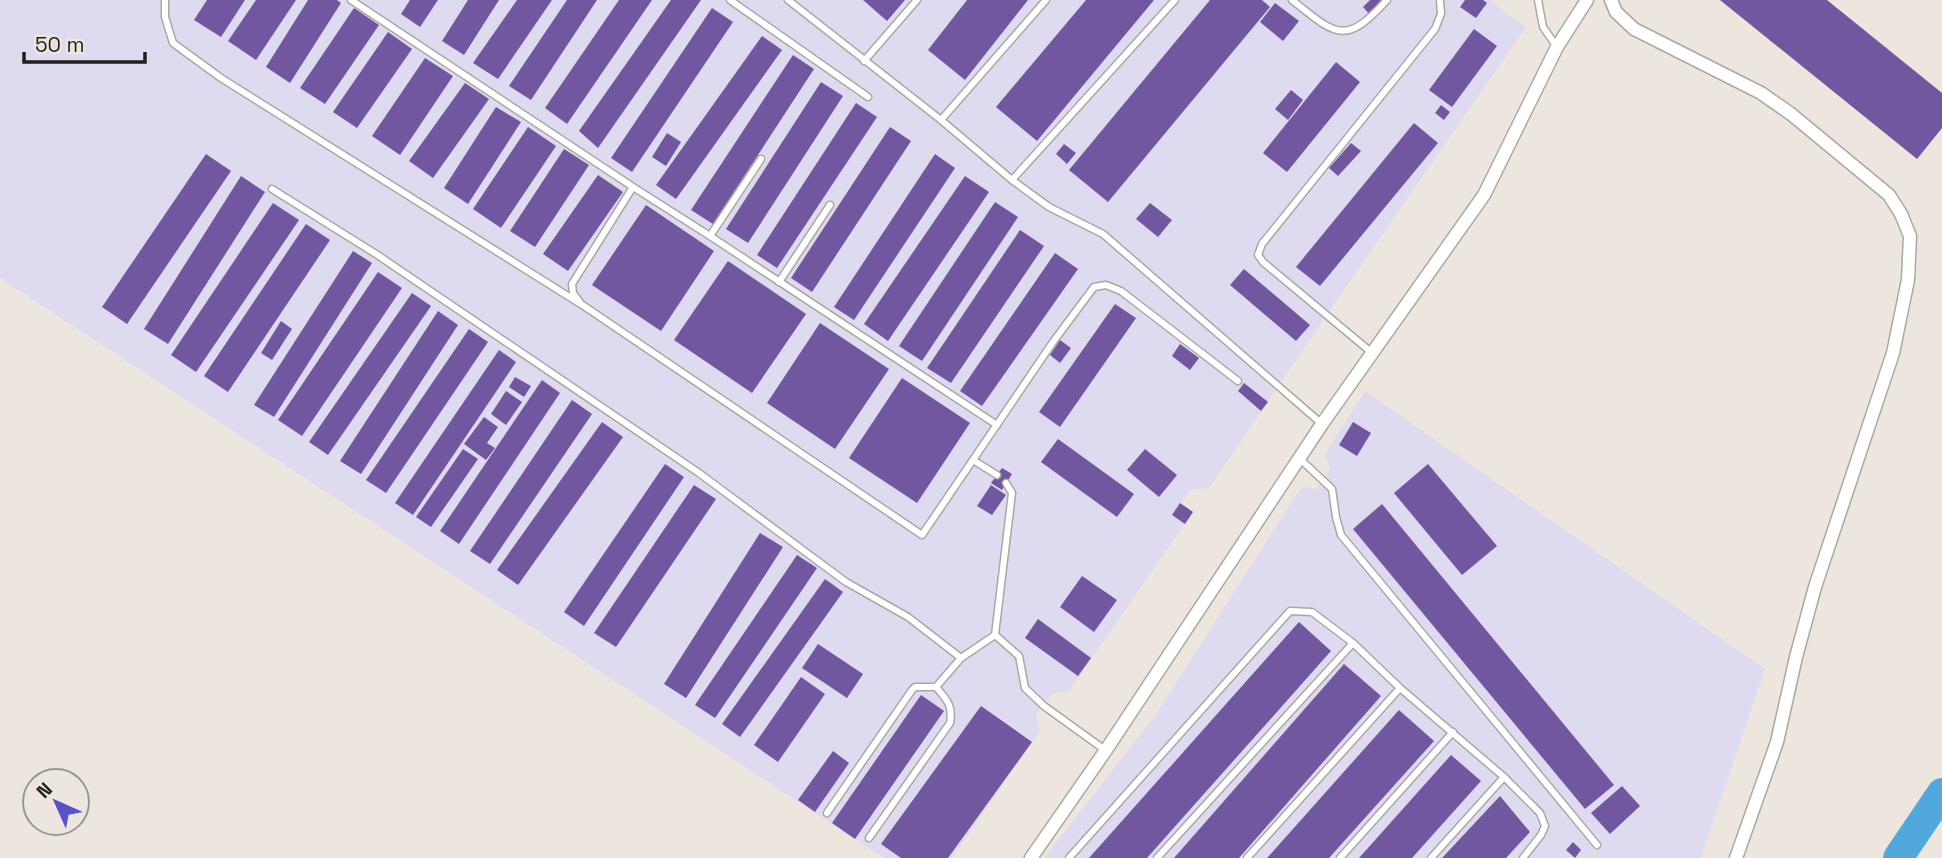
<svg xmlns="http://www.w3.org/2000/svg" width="1942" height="858" viewBox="0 0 1942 858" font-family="'Space Grotesk',sans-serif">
  <rect width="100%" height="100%" fill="#ede6de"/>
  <g fill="#dedaf0">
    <polygon points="0,0 1489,0 1526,27 1326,316 1209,488 1191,490 1181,503 1193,512 1069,691 1053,693 1036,715 1040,731 952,858 884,858 0,278"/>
    <polygon points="1365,391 1765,669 1701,858 1044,858 1155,716 1293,500 1302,487 1316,489 1331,468 1324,456"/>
  </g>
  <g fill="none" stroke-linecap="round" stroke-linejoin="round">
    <polyline stroke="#50a8dd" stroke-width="30" points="1898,858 1942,793"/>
  </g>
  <g fill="#7157a0">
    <polygon points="207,0 245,0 221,37 194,20"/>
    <polygon points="256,0 296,0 256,60 228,41"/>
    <polygon points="308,0 337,0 341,3 290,83 266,67"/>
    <polygon points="410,0 438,0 420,27 401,14"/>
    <polygon points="468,0 499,0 464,55 442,41"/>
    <polygon points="517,0 552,0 498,79 473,63"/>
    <polygon points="567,0 597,0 531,100 509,86"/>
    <polygon points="619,0 652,0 567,124 545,108"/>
    <polygon points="671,0 701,0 598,148 579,131"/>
    <polygon points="863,0 905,0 887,21"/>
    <polygon points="967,0 1028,0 965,80 928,50"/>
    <polygon points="1086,0 1154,0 1037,141 996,107"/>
    <polygon points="1210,0 1262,0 1270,7 1108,202 1069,170"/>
    <polygon points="1370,0 1384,0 1370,15 1363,7"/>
    <polygon points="1465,0 1483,0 1487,3 1476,18 1460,7"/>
    <polygon points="1720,0 1827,0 1942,93 1942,128 1917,159"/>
    <polygon points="1275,3 1299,21 1283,41 1260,22"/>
    <polygon points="354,8 379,25 325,104 300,88"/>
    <polygon points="712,8 733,22 632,172 611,158"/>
    <polygon points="1474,29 1497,46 1452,107 1429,90"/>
    <polygon points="388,32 412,49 357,128 333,112"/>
    <polygon points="762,36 782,50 676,199 656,185"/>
    <polygon points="793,55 814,69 713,224 691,210"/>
    <polygon points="425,58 453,76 400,155 372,136"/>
    <polygon points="1336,62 1360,82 1287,172 1263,153"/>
    <polygon points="821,82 843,96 748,243 726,229"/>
    <polygon points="465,83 489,99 433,178 409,161"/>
    <polygon points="1291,90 1303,100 1288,120 1275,109"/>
    <polygon points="856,103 877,117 777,268 757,255"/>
    <polygon points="1441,105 1450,112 1444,120 1435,113"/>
    <polygon points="496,107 521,122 468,204 444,188"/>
    <polygon points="1414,123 1438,143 1320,286 1296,267"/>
    <polygon points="528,127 556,146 501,228 473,209"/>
    <polygon points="890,127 911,141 812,292 791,278"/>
    <polygon points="667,133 681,142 666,166 652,157"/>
    <polygon points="1351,143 1361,151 1338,176 1329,168"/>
    <polygon points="1064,144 1076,153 1067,164 1056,154"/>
    <polygon points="564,149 589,165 535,247 510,231"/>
    <polygon points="206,154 231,171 127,324 102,307"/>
    <polygon points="935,154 955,168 854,320 834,307"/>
    <polygon points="598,175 623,192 568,271 543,254"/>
    <polygon points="241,176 265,192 168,344 144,329"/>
    <polygon points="965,176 989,192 888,341 864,324"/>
    <polygon points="995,202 1018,217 922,361 899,346"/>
    <polygon points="273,203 299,220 196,372 171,355"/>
    <polygon points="1150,203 1172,220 1158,237 1136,219"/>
    <polygon points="646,205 714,251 661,331 592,285"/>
    <polygon points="306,224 330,240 228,392 204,376"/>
    <polygon points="1020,230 1044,246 951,383 927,368"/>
    <polygon points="353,251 372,263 274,417 254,405"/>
    <polygon points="1055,253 1078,269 982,406 960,391"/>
    <polygon points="728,261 806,314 752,393 674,340"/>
    <polygon points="1244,269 1310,325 1296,341 1230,285"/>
    <polygon points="378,272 402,288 302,436 278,420"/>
    <polygon points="412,293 431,306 328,455 309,442"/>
    <polygon points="1115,304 1136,318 1060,427 1039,412"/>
    <polygon points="438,311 458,325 361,474 340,461"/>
    <polygon points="281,321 292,329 272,360 261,353"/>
    <polygon points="820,323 889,369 835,449 767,403"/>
    <polygon points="469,329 488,342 386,493 366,480"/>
    <polygon points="1060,340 1071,348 1060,363 1050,355"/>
    <polygon points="1180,344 1199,358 1190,370 1172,356"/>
    <polygon points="499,350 516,362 413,515 395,503"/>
    <polygon points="515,377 531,386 524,397 509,387"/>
    <polygon points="902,378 970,423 917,503 849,458"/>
    <polygon points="542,380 560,393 459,544 440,531"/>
    <polygon points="1244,383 1268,402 1261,411 1238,391"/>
    <polygon points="506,391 522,402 506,425 491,414"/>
    <polygon points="572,400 592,414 490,564 470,551"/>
    <polygon points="484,417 498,427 487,443 495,448 486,460 464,444"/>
    <polygon points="602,422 623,437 518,585 497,570"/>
    <polygon points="1353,422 1371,433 1357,456 1339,445"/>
    <polygon points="1058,439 1134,494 1117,517 1041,462"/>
    <polygon points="463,449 478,459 431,527 416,517"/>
    <polygon points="1145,449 1177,475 1159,497 1127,470"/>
    <polygon points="665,464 684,477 584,626 564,612"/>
    <polygon points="1428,464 1497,546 1462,575 1394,493"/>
    <polygon points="1002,468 1012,474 1002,490 991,483"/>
    <polygon points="694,485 716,499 616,647 594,633"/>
    <polygon points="991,485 1006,495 992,515 977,506"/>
    <polygon points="1180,503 1193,512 1185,524 1172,515"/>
    <polygon points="1382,504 1614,785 1585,809 1353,529"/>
    <polygon points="760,533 783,547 686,698 664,684"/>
    <polygon points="797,555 817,568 715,718 695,705"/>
    <polygon points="1082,576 1117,600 1094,632 1060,607"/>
    <polygon points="825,579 843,592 740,737 722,724"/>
    <polygon points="1038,619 1091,658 1078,676 1025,638"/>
    <polygon points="1299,622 1331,651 1147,858 1089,858"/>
    <polygon points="818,644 863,674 847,698 802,668"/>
    <polygon points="1344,664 1381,696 1239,858 1174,858"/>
    <polygon points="801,677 825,694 778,762 754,745"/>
    <polygon points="921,695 944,711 855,839 832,823"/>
    <polygon points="981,706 1032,742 948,858 901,858 881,844"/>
    <polygon points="1399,710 1434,741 1329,858 1267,858"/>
    <polygon points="833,751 849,763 815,812 798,800"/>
    <polygon points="1451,755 1481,781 1412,858 1359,858"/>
    <polygon points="1622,786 1640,806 1610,834 1591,813"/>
    <polygon points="1500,796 1530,832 1506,858 1442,858"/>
    <polygon points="1573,842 1581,850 1575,858 1566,850"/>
  </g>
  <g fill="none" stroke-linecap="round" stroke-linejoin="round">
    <g stroke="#ada79f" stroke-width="9">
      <g id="lane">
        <polyline points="165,0 165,17 173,43 221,78 579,303"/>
        <polyline points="351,0 633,187 572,284 573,293 581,304 922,535 1053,342 1094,287 1106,285 1121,291 1238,381"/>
        <polyline points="730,0 868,97"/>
        <polyline points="788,0 941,120 1012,180 1049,207 1103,234 1322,424"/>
        <path d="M1292,0c45,36 53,46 95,0"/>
        <polyline points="1538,0 1543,27 1557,47"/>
        <polyline points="864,61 917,0"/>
        <polyline points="941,120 1046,0"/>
        <polyline points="1012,180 1175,0"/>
        <polyline points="633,187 710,236 997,425"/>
        <polyline points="272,189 376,254 699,473 846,582 908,617 961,658 995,635 1019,656 1025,688 1044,706 1105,750"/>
        <polyline points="710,236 761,159"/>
        <polyline points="779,282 830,205"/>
        <polyline points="1371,352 1263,262 1258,255 1262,244 1435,29 1441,14 1440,0"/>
        <polyline points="1299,458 1332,489 1336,517 1341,535 1597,845"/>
        <polyline points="973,460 997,475"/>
        <polyline points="995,635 1012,493 1006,483"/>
        <polyline points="827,813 912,690 915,687 936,687 961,658"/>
        <path d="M869,838l81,-115c3,-18 -3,-23 -14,-36"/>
        <polyline points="1069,858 1290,611 1312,612 1353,643 1400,688 1504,777 1540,813 1545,826 1541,835 1523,858"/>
        <polyline points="1157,858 1353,643"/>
        <polyline points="1247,858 1400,688"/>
        <polyline points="1340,858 1453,732"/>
        <polyline points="1431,858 1504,777"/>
      </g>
    </g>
    <g stroke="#ada79f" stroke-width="15">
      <g id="street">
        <polyline points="1611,0 1616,12 1634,29 1761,93 1791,114 1889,195 1901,214 1910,236 1908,280 1893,353 1815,587 1796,657 1777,742 1736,858"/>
        <polyline points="1031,858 1106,750 1322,424 1484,195 1557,47 1587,0"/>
      </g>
    </g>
    <use href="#lane" stroke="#fff" stroke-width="6"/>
    <use href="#street" stroke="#fff" stroke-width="12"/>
  </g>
  <g transform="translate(56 802) rotate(315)"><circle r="33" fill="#ede6de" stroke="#9b9690" stroke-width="2"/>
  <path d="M0-5L12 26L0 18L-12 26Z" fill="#5653ca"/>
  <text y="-10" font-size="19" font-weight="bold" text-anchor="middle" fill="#211f1c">N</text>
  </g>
  <path d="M24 52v10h121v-10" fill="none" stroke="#211f1c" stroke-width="3.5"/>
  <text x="35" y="52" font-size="21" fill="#211f1c" stroke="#ede6de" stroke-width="5" paint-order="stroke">50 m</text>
</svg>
